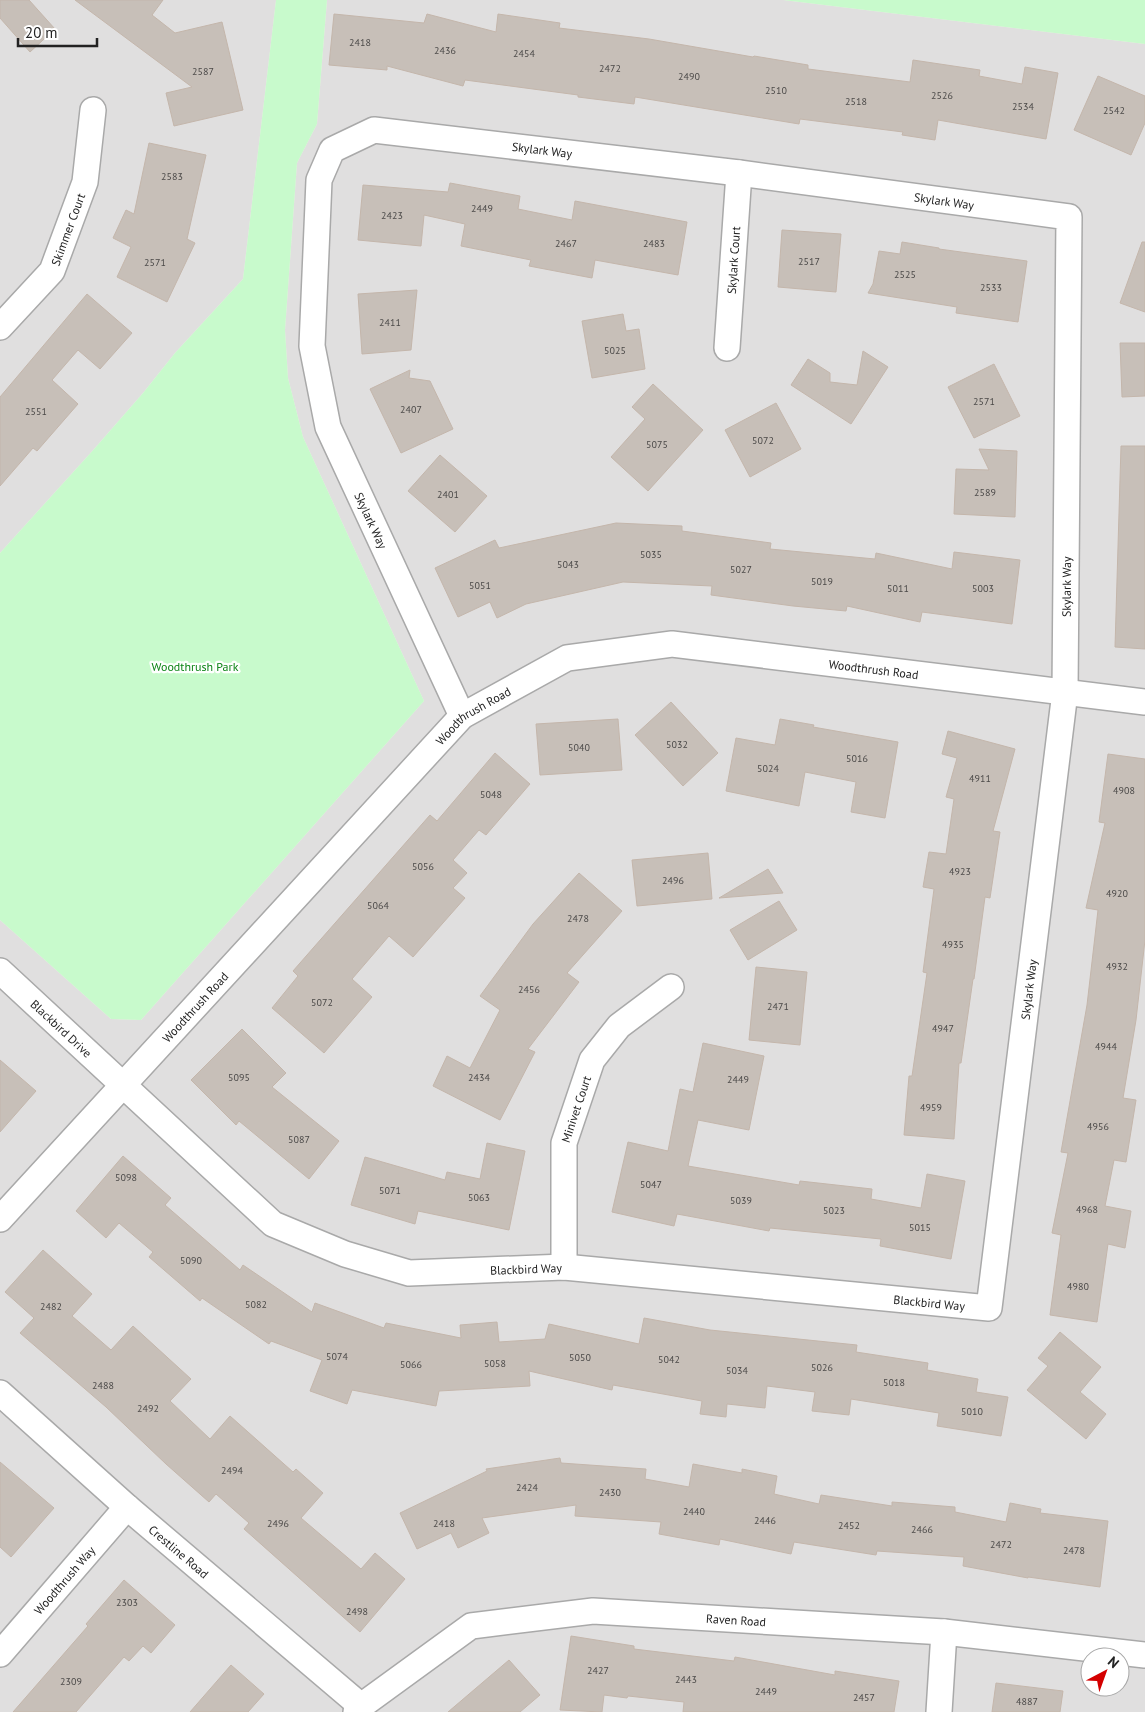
<svg xmlns="http://www.w3.org/2000/svg" width="1145" height="1712" viewBox="0 0 1145 1712" font-family="'PT Sans',sans-serif">
  <rect width="100%" height="100%" fill="#f2efe9"/>
  <g fill="#e0dfdf" fill-rule="evenodd">
    <polygon points="0,0 276,0 243,279 175,353 143,393 95,448 0,553"/>
    <path d="M327,0h456l362,44v1668h-1145v-792l111,99 30,1 283,-319 -121,-264 -15,-59 -3,-48 12,-167 20,-39zM1090,1657h30v30h-30z"/>
  </g>
  <g fill="#c8facc">
    <polygon points="276,0 327,0 317,124 297,163 285,330 288,378 303,437 424,701 141,1020 111,1019 0,920 0,553 95,448 143,393 175,353 243,279"/>
    <polygon points="783,0 1145,0 1145,44"/>
  </g>
  <g fill="#c7bfb8" stroke="#c4b6ab">
    <polygon points="0,0 29,0 55,29 30,52 0,18"/>
    <polygon points="75,0 163,0 152,15 175,33 222,22 243,110 174,126 166,93 192,87"/>
    <polygon points="334,14 424,23 427,14 496,32 498,14 560,23 559,28 649,39 753,57 754,56 808,65 808,69 910,82 913,60 980,70 979,76 1022,84 1025,67 1058,73 1046,139 938,120 935,140 902,135 903,132 800,119 799,124 635,97 634,104 578,97 578,95 465,80 463,86 387,66 387,70 329,65"/>
    <polygon points="1098,76 1145,96 1145,123 1131,155 1074,130"/>
    <polygon points="149,143 206,155 187,239 195,243 167,302 117,277 131,247 113,238 126,210 134,214"/>
    <polygon points="450,183 520,196 518,209 572,220 575,201 687,222 678,275 595,260 592,278 529,266 531,260 461,246 465,224 424,215 421,246 358,240 363,185 448,192"/>
    <polygon points="782,230 841,234 836,292 778,287"/>
    <polygon points="902,242 939,248 939,249 1027,261 1018,322 956,313 957,307 868,293 873,284 879,251 900,254"/>
    <polygon points="1142,242 1145,242 1145,312 1120,303"/>
    <polygon points="417,290 411,350 362,354 358,294"/>
    <polygon points="87,294 132,333 100,369 78,350 52,380 78,404 37,451 33,448 0,486 0,397"/>
    <polygon points="623,314 626,331 639,329 645,369 592,378 582,321"/>
    <polygon points="1120,343 1145,343 1145,396 1122,397"/>
    <polygon points="863,351 888,367 851,424 791,385 808,359 830,373 830,382 857,385"/>
    <polygon points="994,364 1020,416 974,438 948,387"/>
    <polygon points="410,370 409,378 430,381 453,429 401,453 370,389"/>
    <polygon points="653,384 703,430 648,491 611,457 645,419 632,407"/>
    <polygon points="776,403 801,449 750,477 725,430"/>
    <polygon points="1121,446 1145,446 1145,649 1115,647"/>
    <polygon points="979,449 1017,451 1015,517 954,514 956,469 989,470"/>
    <polygon points="440,455 487,496 455,532 408,491"/>
    <polygon points="616,523 682,526 682,531 771,543 770,549 875,559 876,553 952,569 954,552 1020,560 1012,624 922,612 920,622 847,606 846,611 793,606 711,595 712,586 623,582 526,604 497,618 490,602 458,617 435,568 495,540 499,548"/>
    <polygon points="671,702 718,753 683,786 635,735"/>
    <polygon points="618,719 622,770 540,775 536,724"/>
    <polygon points="780,719 814,725 813,727 898,742 885,818 851,812 856,782 805,772 799,806 726,791 736,738 775,745"/>
    <polygon points="948,731 1015,749 993,831 1000,832 990,898 985,897 974,979 973,979 961,1063 959,1063 954,1139 904,1135 909,1076 912,1076 927,973 923,972 934,889 923,887 929,852 946,854 954,799 946,797 957,758 942,754"/>
    <polygon points="495,753 530,784 486,835 479,830 453,860 467,873 453,888 465,898 413,957 389,936 352,979 372,997 324,1053 272,1008 298,976 293,971 314,947 430,815 437,821"/>
    <polygon points="1108,754 1145,759 1145,940 1136,1020 1123,1098 1136,1100 1126,1162 1114,1160 1105,1206 1131,1211 1125,1248 1108,1244 1097,1322 1050,1315 1061,1235 1052,1233 1068,1153 1061,1152 1087,1005 1098,910 1086,908 1105,823 1099,822"/>
    <polygon points="708,853 712,899 637,906 632,860"/>
    <polygon points="768,869 783,893 719,898"/>
    <polygon points="579,873 622,911 567,973 579,982 528,1049 535,1052 500,1120 433,1086 447,1056 470,1068 500,1010 480,996 533,924"/>
    <polygon points="779,901 797,930 748,960 730,930"/>
    <polygon points="756,967 807,972 800,1045 749,1040"/>
    <polygon points="242,1029 286,1073 272,1087 339,1141 309,1179 239,1121 236,1125 191,1080"/>
    <polygon points="703,1043 764,1056 749,1130 698,1120 688,1166 799,1185 800,1181 872,1189 871,1199 921,1208 927,1174 965,1181 951,1259 880,1246 881,1239 770,1228 769,1231 677,1214 674,1226 612,1212 628,1142 668,1151 680,1089 693,1092"/>
    <polygon points="0,1060 36,1091 0,1132"/>
    <polygon points="487,1143 525,1151 509,1230 418,1211 415,1224 351,1205 365,1157 445,1180 447,1172 480,1179"/>
    <polygon points="123,1156 171,1198 165,1205 240,1270 243,1265 312,1312 315,1303 384,1328 386,1323 461,1338 460,1325 497,1322 499,1342 545,1339 549,1324 639,1344 644,1318 710,1330 857,1345 856,1352 928,1363 927,1370 978,1379 976,1392 1008,1397 1001,1436 937,1426 939,1413 851,1399 849,1415 812,1411 815,1392 767,1386 765,1408 727,1404 726,1417 700,1414 702,1401 613,1385 612,1390 529,1371 530,1386 439,1391 436,1406 352,1390 347,1404 310,1391 322,1360 271,1341 269,1344 202,1298 200,1301 149,1257 153,1252 119,1223 106,1238 76,1211"/>
    <polygon points="43,1250 92,1294 72,1316 111,1350 133,1326 191,1379 170,1401 210,1439 230,1416 293,1472 296,1469 323,1493 301,1518 361,1569 375,1553 405,1579 360,1632 244,1529 249,1523 216,1494 209,1502 166,1464 106,1407 20,1333 34,1318 5,1292"/>
    <polygon points="1060,1332 1101,1367 1080,1392 1106,1414 1086,1439 1027,1390 1048,1366 1038,1358"/>
    <polygon points="560,1458 561,1463 646,1469 645,1479 689,1487 693,1464 742,1473 742,1469 777,1476 774,1494 819,1504 821,1495 892,1506 892,1502 955,1507 955,1512 1006,1522 1010,1503 1041,1509 1040,1513 1108,1521 1100,1587 1028,1577 1028,1578 963,1566 964,1557 877,1551 876,1555 794,1542 791,1554 720,1539 719,1545 659,1534 661,1522 575,1516 576,1505 482,1518 489,1533 458,1548 451,1533 417,1549 400,1513 487,1471 486,1469"/>
    <polygon points="0,1462 54,1508 11,1557 0,1547"/>
    <polygon points="124,1580 175,1625 151,1653 143,1646 129,1661 124,1657 76,1712 13,1712 88,1626 86,1624"/>
    <polygon points="571,1636 634,1646 634,1649 734,1661 735,1657 835,1675 835,1671 899,1681 894,1712 683,1712 684,1702 628,1696 627,1698 604,1695 602,1712 560,1710"/>
    <polygon points="509,1660 540,1695 520,1712 448,1712"/>
    <polygon points="231,1665 264,1694 248,1712 190,1712"/>
    <polygon points="996,1683 1063,1691 1060,1712 992,1712"/>
  </g>
  <g fill="none" stroke-linecap="round" stroke-linejoin="round">
    <g stroke="#a9a9a9" stroke-width="28">
      <g id="minor">
        <path id="s1" d="M0,327l52,-56 33,-89 8,-72"/>
        <path id="s2" d="M727,348l12,-175"/>
        <path id="s3" d="M0,971l273,253 72,30 64,19 155,-6 425,41 76,-616 4,-475 -330,-44 -365,-43 -42,20 -13,30 -7,166 16,81 134,289"/>
        <path id="s4" d="M0,1219l462,-503 105,-58 105,-14 473,58"/>
        <path id="s5" d="M564,1267v-124l28,-83 27,-34 52,-39"/>
        <path id="s6" d="M0,1393l127,114 234,199"/>
        <path id="s7" d="M0,1654l127,-147"/>
        <path id="s8" d="M356,1712l5,-6 110,-80 122,-15 351,21 201,23"/>
        <polyline points="939,1712 944,1632"/>
      </g>
    </g>
    <use href="#minor" stroke="#fff" stroke-width="25"/>
  </g>
  <g text-anchor="middle" dominant-baseline="central" stroke-width="4.5" stroke-linejoin="round" paint-order="stroke">
    <g font-size="10" fill="#4b4948">
      <text x="360" y="42">2418</text>
      <text x="445" y="50">2436</text>
      <text x="524" y="53">2454</text>
      <text x="610" y="68">2472</text>
      <text x="203" y="71">2587</text>
      <text x="689" y="76">2490</text>
      <text x="776" y="90">2510</text>
      <text x="942" y="95">2526</text>
      <text x="856" y="101">2518</text>
      <text x="1023" y="106">2534</text>
      <text x="1114" y="110">2542</text>
      <text x="172" y="176">2583</text>
      <text x="482" y="208">2449</text>
      <text x="392" y="215">2423</text>
      <text x="566" y="243">2467</text>
      <text x="654" y="243">2483</text>
      <text x="809" y="261">2517</text>
      <text x="155" y="262">2571</text>
      <text x="905" y="274">2525</text>
      <text x="991" y="287">2533</text>
      <text x="390" y="322">2411</text>
      <text x="615" y="350">5025</text>
      <text x="984" y="401">2571</text>
      <text x="411" y="409">2407</text>
      <text x="36" y="411">2551</text>
      <text x="763" y="440">5072</text>
      <text x="657" y="444">5075</text>
      <text x="985" y="492">2589</text>
      <text x="448" y="494">2401</text>
      <text x="651" y="554">5035</text>
      <text x="568" y="564">5043</text>
      <text x="741" y="569">5027</text>
      <text x="822" y="581">5019</text>
      <text x="480" y="585">5051</text>
      <text x="898" y="588">5011</text>
      <text x="983" y="588">5003</text>
      <text x="677" y="744">5032</text>
      <text x="579" y="747">5040</text>
      <text x="857" y="758">5016</text>
      <text x="768" y="768">5024</text>
      <text x="980" y="778">4911</text>
      <text x="1124" y="790">4908</text>
      <text x="491" y="794">5048</text>
      <text x="423" y="866">5056</text>
      <text x="960" y="871">4923</text>
      <text x="673" y="880">2496</text>
      <text x="1117" y="893">4920</text>
      <text x="378" y="905">5064</text>
      <text x="578" y="918">2478</text>
      <text x="953" y="944">4935</text>
      <text x="1117" y="966">4932</text>
      <text x="529" y="989">2456</text>
      <text x="322" y="1002">5072</text>
      <text x="778" y="1006">2471</text>
      <text x="943" y="1028">4947</text>
      <text x="1106" y="1046">4944</text>
      <text x="239" y="1077">5095</text>
      <text x="479" y="1077">2434</text>
      <text x="738" y="1079">2449</text>
      <text x="931" y="1107">4959</text>
      <text x="1098" y="1126">4956</text>
      <text x="299" y="1139">5087</text>
      <text x="126" y="1177">5098</text>
      <text x="651" y="1184">5047</text>
      <text x="390" y="1190">5071</text>
      <text x="479" y="1197">5063</text>
      <text x="741" y="1200">5039</text>
      <text x="1087" y="1209">4968</text>
      <text x="834" y="1210">5023</text>
      <text x="920" y="1227">5015</text>
      <text x="191" y="1260">5090</text>
      <text x="1078" y="1286">4980</text>
      <text x="256" y="1304">5082</text>
      <text x="51" y="1306">2482</text>
      <text x="337" y="1356">5074</text>
      <text x="580" y="1357">5050</text>
      <text x="669" y="1359">5042</text>
      <text x="495" y="1363">5058</text>
      <text x="411" y="1364">5066</text>
      <text x="822" y="1367">5026</text>
      <text x="737" y="1370">5034</text>
      <text x="894" y="1382">5018</text>
      <text x="103" y="1385">2488</text>
      <text x="148" y="1408">2492</text>
      <text x="972" y="1411">5010</text>
      <text x="232" y="1470">2494</text>
      <text x="527" y="1487">2424</text>
      <text x="610" y="1492">2430</text>
      <text x="694" y="1511">2440</text>
      <text x="765" y="1520">2446</text>
      <text x="278" y="1523">2496</text>
      <text x="444" y="1523">2418</text>
      <text x="849" y="1525">2452</text>
      <text x="922" y="1529">2466</text>
      <text x="1001" y="1544">2472</text>
      <text x="1074" y="1550">2478</text>
      <text x="127" y="1602">2303</text>
      <text x="357" y="1611">2498</text>
      <text x="598" y="1670">2427</text>
      <text x="686" y="1679">2443</text>
      <text x="71" y="1681">2309</text>
      <text x="766" y="1691">2449</text>
      <text x="864" y="1697">2457</text>
      <text x="1027" y="1701">4887</text>
    </g>
    <g font-size="12" fill="#222" stroke="#fff">
      <text transform="translate(542 150) rotate(7)">Skylark Way</text>
      <text transform="translate(944 201) rotate(8)">Skylark Way</text>
      <text stroke="none"><textPath href="#s1" startOffset="121">Skimmer Court</textPath></text>
      <text stroke="none"><textPath href="#s2" startOffset="88">Skylark Court</textPath></text>
      <text stroke="none"><textPath href="#s3" startOffset="3326">Skylark Way</textPath></text>
      <text stroke="none"><textPath href="#s3" startOffset="1825">Skylark Way</textPath></text>
      <text stroke="none"><textPath href="#s4" startOffset="1112">Woodthrush Road</textPath></text>
      <text stroke="none"><textPath href="#s4" startOffset="692">Woodthrush Road</textPath></text>
      <text stroke="none"><textPath href="#s3" startOffset="1420">Skylark Way</textPath></text>
      <text stroke="none"><textPath href="#s4" startOffset="288">Woodthrush Road</textPath></text>
      <text stroke="none"><textPath href="#s3" startOffset="84">Blackbird Drive</textPath></text>
      <text stroke="none"><textPath href="#s5" startOffset="160">Minivet Court</textPath></text>
      <text stroke="none"><textPath href="#s3" startOffset="634">Blackbird Way</textPath></text>
      <text stroke="none"><textPath href="#s3" startOffset="1039">Blackbird Way</textPath></text>
      <text stroke="none"><textPath href="#s6" startOffset="239">Crestline Road</textPath></text>
      <text stroke="none"><textPath href="#s7" startOffset="98">Woodthrush Way</textPath></text>
      <text stroke="none"><textPath href="#s8" startOffset="410">Raven Road</textPath></text>
    </g>
    <g font-size="12" fill="#0c8416" stroke="#fff">
      <text x="195" y="666">Woodthrush Park</text>
    </g>
  </g>
  <g transform="translate(1105 1672) rotate(41)"><circle r="24" fill="#ffffff" stroke="#a7a7a7"/>
  <path d="M0-4L9 19L0 12L-9 19Z" fill="#d40000"/>
  <text y="-8" font-size="14" font-weight="bold" text-anchor="middle" fill="#222222">N</text>
  </g>
  <path d="M18 38v8h79v-8" fill="none" stroke="#222222" stroke-width="2.5"/>
  <text x="25" y="38" font-size="15" fill="#222222" stroke="#ffffff" stroke-width="4" paint-order="stroke">20 m</text>
</svg>
